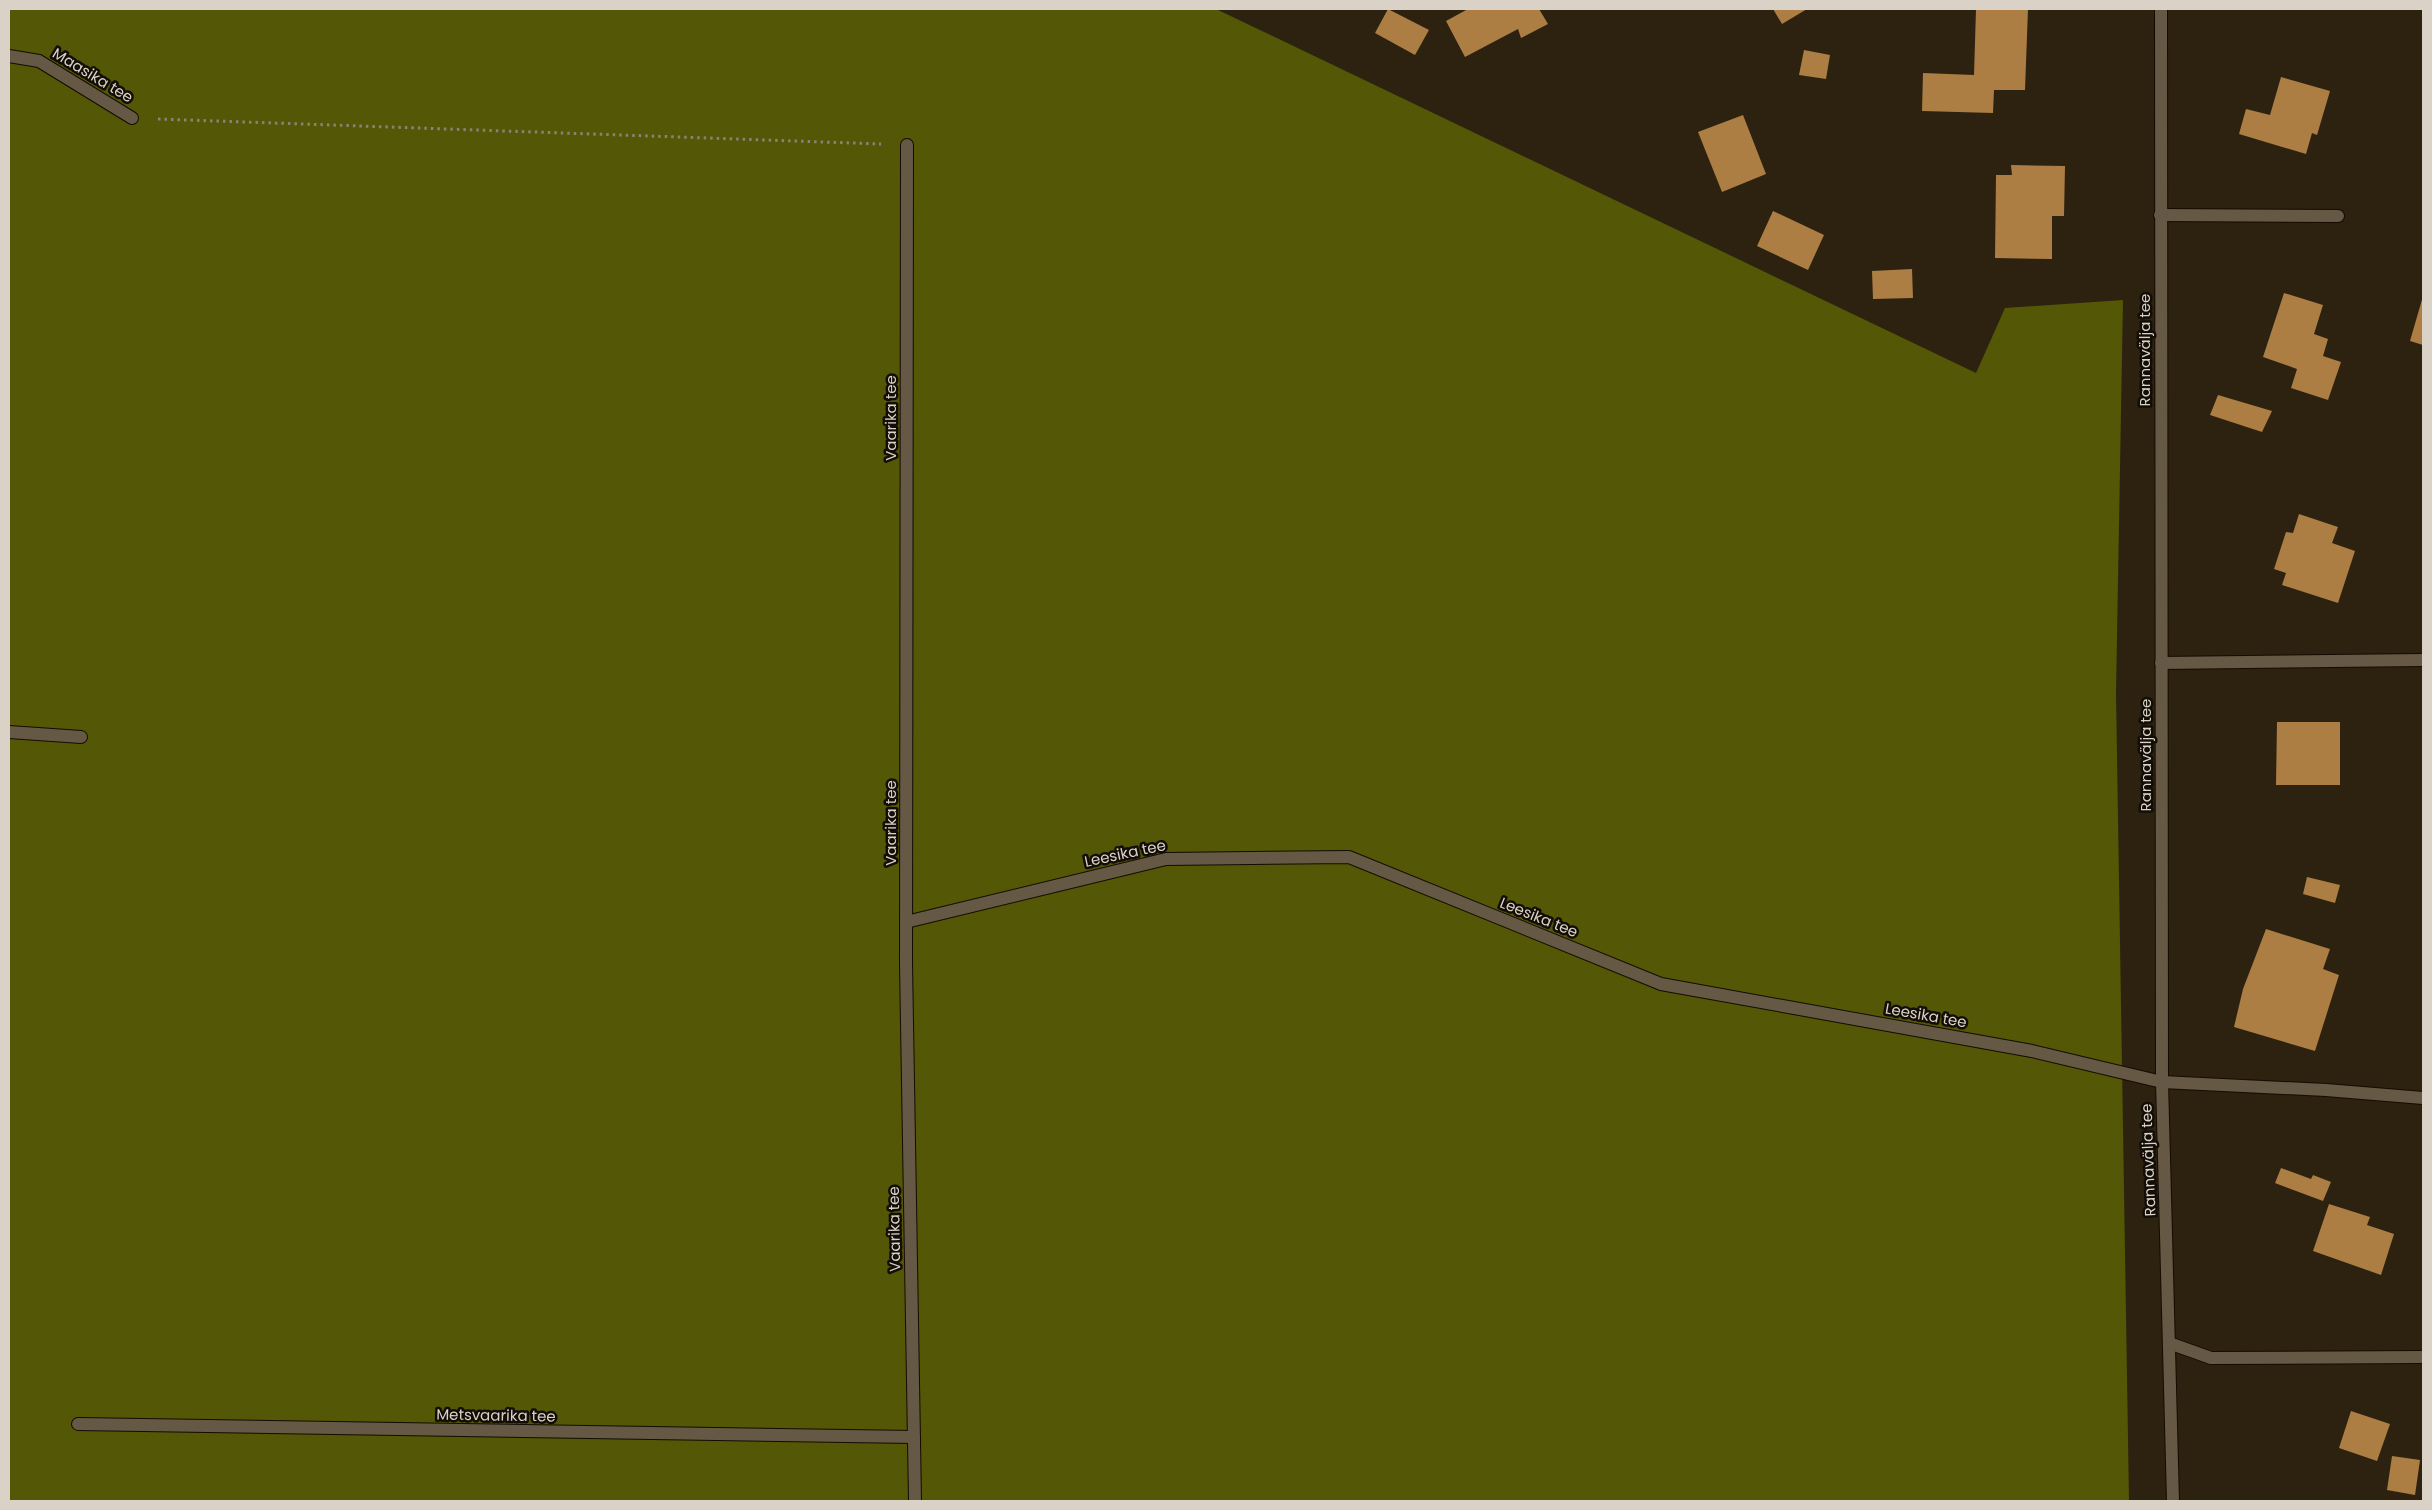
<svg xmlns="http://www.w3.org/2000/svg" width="2432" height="1510" viewBox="0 0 2432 1510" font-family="Poppins,sans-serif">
  <rect width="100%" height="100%" fill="#2d2210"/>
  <polygon fill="#535706" points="9,9 1216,9 1976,373 2005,308 2123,300 2116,693 2129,1501 9,1501"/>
  <g fill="#ac7e43">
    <polygon points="1388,9 1429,30 1415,55 1375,33"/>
    <polygon points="1468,9 1539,9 1548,24 1521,38 1518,29 1465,57 1446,21"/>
    <polygon points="1773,9 1807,9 1782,24"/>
    <polygon points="1976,9 2028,9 2025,90 1994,90 1993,113 1922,111 1923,73 1974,75"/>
    <polygon points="1804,50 1830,55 1826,79 1799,75"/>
    <polygon points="2281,77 2330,91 2317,135 2312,133 2306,154 2239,134 2246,109 2270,115"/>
    <polygon points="1743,115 1766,174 1722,192 1698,132"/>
    <polygon points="2011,165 2065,166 2064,216 2052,216 2052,259 1995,258 1996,175 2012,175"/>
    <polygon points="1773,211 1824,235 1808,270 1757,246"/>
    <polygon points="1912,269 1913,298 1873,299 1872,271"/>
    <polygon points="2284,293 2323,305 2314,334 2328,339 2323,356 2341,362 2328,400 2291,388 2297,369 2263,357"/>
    <polygon points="2423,296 2423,345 2410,341"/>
    <polygon points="2218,395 2272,411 2262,432 2210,415"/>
    <polygon points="2299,514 2338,527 2332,543 2355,551 2338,603 2282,585 2286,573 2274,569 2286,532 2293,533"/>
    <polygon points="2277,722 2340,722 2340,785 2276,785"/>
    <polygon points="2307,877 2340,885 2335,903 2303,894"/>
    <polygon points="2266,929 2330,949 2323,969 2339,975 2315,1051 2234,1027 2243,989"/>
    <polygon points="2281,1168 2311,1179 2313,1175 2331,1182 2323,1201 2275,1183"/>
    <polygon points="2329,1204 2370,1217 2367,1225 2394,1234 2381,1275 2313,1251"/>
    <polygon points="2351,1411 2390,1424 2377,1461 2339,1448"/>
    <polygon points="2392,1456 2420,1460 2415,1495 2387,1490"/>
  </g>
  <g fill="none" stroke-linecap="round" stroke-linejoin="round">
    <g stroke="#150b00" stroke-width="14">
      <g id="service">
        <polyline points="2160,215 2338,216"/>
        <polyline points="2161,663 2423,660"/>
        <polyline points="2162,1082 2326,1090 2423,1098"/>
        <polyline points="2169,1343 2211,1358 2423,1357"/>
      </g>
    </g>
    <g stroke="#150b00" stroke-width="14">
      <g id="minor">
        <polyline points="2161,9 2162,1082 2173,1501"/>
        <polyline points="9,56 39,61 132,118"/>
        <polyline points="907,145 906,963 915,1501"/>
        <polyline points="9,732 81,737"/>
        <polyline points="906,922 1166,859 1349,857 1661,984 2032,1051 2162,1082"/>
        <polyline points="78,1424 914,1437"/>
      </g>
    </g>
    <polyline stroke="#8c8274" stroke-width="3" stroke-dasharray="2.5 4" stroke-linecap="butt" points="158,119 881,144"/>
    <use href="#service" stroke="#655844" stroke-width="12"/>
    <use href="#minor" stroke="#655844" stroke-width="12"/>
  </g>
  <g text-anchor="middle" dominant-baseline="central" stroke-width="5" stroke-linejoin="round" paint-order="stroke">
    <g font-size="15" fill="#dad2c7" stroke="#120d06">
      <text transform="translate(93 75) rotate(31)">Maasika tee</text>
      <text transform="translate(2144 350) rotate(-90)">Rannavälja tee</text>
      <text transform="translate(890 418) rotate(-90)">Vaarika tee</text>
      <text transform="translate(2145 755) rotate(-90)">Rannavälja tee</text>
      <text transform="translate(890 823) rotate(-90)">Vaarika tee</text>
      <text transform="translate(1125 853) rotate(-12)">Leesika tee</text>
      <text transform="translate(1539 917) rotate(22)">Leesika tee</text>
      <text transform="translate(1926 1015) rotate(10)">Leesika tee</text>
      <text transform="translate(2148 1160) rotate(-92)">Rannavälja tee</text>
      <text transform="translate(894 1229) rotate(-91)">Vaarika tee</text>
      <text transform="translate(496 1415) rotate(1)">Metsvaarika tee</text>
    </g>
  </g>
  <rect width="2432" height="1510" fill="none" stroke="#dad2c7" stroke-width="20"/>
</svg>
